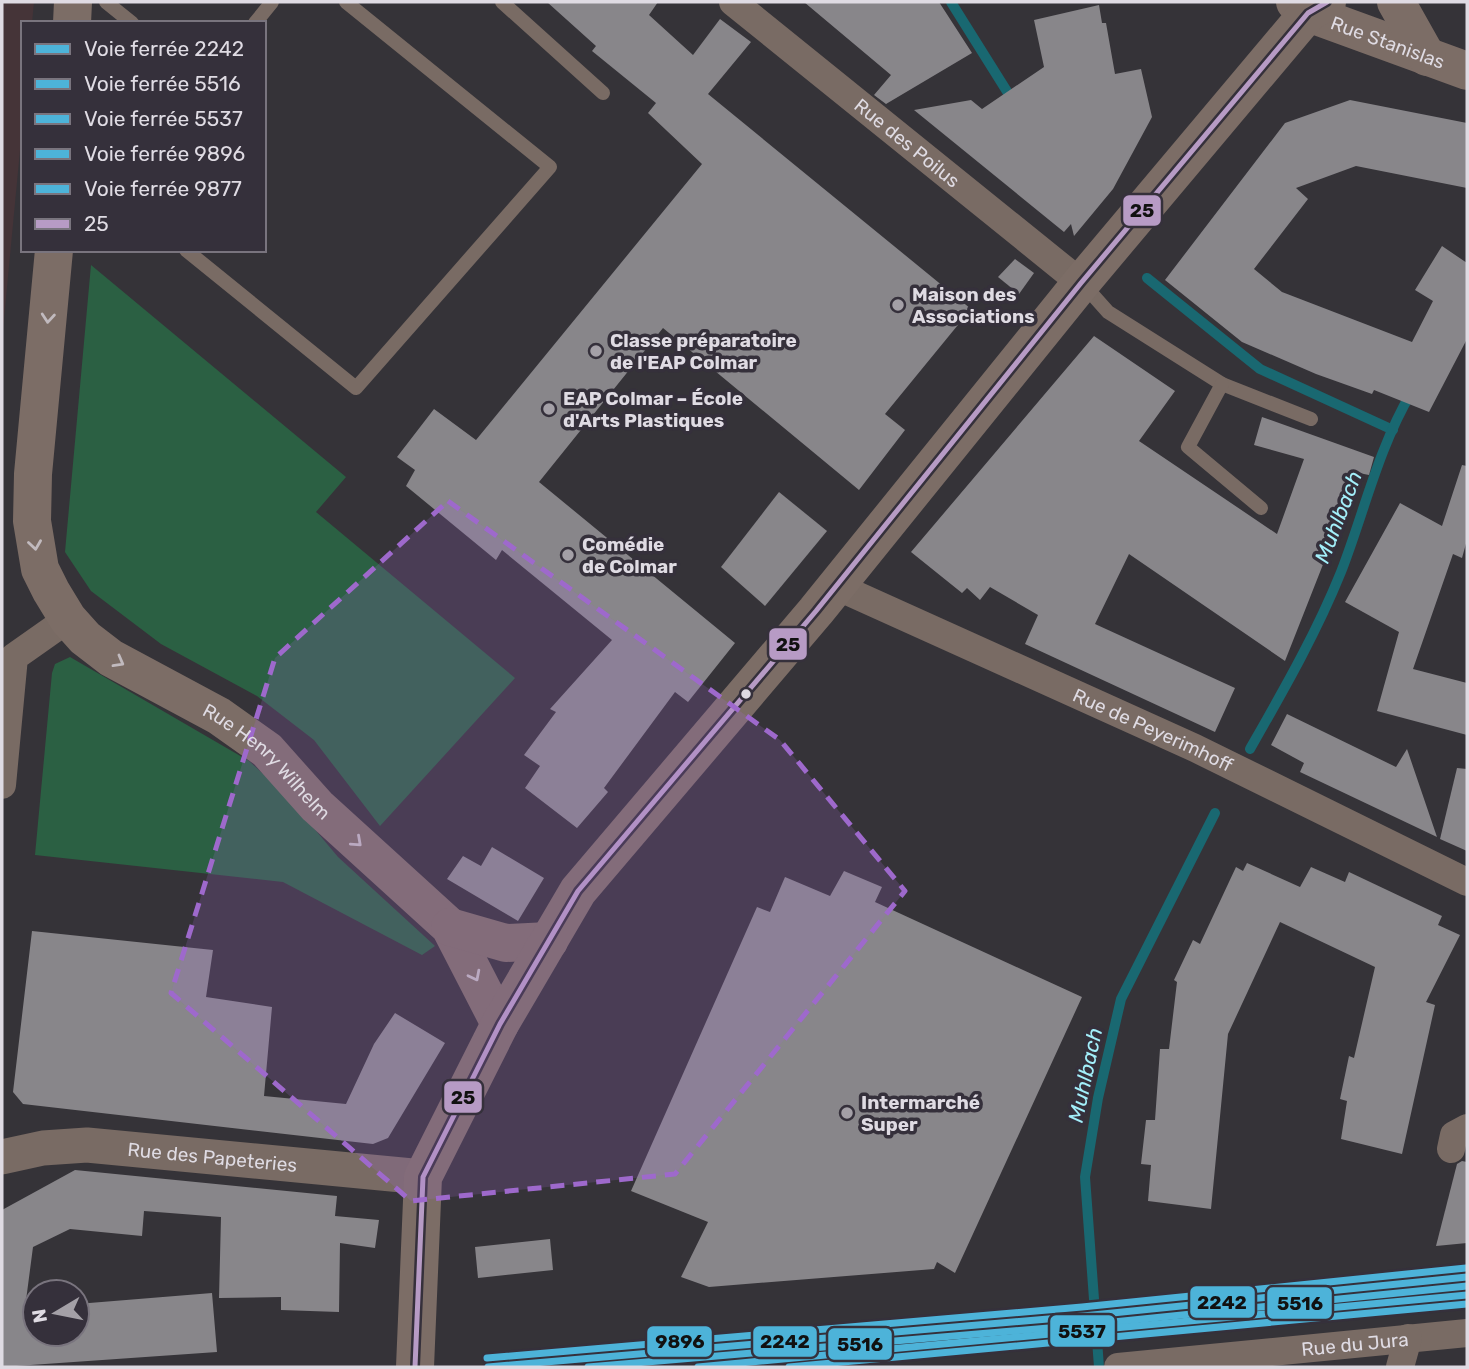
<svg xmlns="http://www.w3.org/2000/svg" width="1469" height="1369" viewBox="0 0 1469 1369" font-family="Rubik,sans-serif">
  <rect width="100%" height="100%" fill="#353338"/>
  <polygon fill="#453438" points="2,2 34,2 32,23 23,23 23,119 2,340"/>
  <g fill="#2b6043">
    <polygon points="91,265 346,477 316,512 515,678 380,826 314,740 257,696 161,644 91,591 65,552"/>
    <polygon points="70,657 249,761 286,795 338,857 435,946 422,955 283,882 35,855 52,673 55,664"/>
  </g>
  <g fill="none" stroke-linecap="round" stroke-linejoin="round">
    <g stroke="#196871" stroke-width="10">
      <polyline points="951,2 1013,101"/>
      <polyline points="1147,278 1260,369 1393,430"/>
      <path d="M1250,749c33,-58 66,-115 91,-177 23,-59 37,-123 70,-179"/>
      <polyline points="1099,1367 1085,1177 1098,1098 1121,999 1215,813"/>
    </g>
  </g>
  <g fill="#88868a">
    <polygon points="547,2 658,2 649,15 693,55 720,19 751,42 708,94 971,309 885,414 905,430 859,490 663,328 539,482 735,643 688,702 675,692 604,788 608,792 577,828 525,788 540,766 524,755 556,712 550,709 612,640 502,550 496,560 406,486 415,470 397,457 434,409 476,440 702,164 648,113 656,103 592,51 596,46"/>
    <polygon points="804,2 939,2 972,53 886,104 874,95 891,75"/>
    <polygon points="1099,5 1102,23 1106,23 1115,74 1141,69 1152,117 1113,189 1074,236 1071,224 1064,232 914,110 971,100 982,109 1044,67 1034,20"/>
    <polygon points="1350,100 1467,123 1467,188 1356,166 1296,188 1308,199 1254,269 1282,292 1412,342 1433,301 1415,290 1442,246 1467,263 1467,339 1429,412 1374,390 1372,394 1316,374 1242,342 1165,280 1285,123"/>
    <polygon points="1015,259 1034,273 1019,294 998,277"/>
    <polygon points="1094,336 1175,391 1139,441 1277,534 1304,459 1254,445 1262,417 1374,457 1369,475 1359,473 1285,661 1129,554 1095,624 1235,688 1215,732 1025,644 1038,615 990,587 980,600 967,588 962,593 911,552"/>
    <polygon points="1462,465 1467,466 1467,540 1462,558 1453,554 1413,669 1467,683 1467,735 1377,711 1399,632 1345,602 1400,503 1442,526"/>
    <polygon points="779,492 827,531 765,606 721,567"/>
    <polygon points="1287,714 1396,767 1407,749 1437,837 1300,772 1304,763 1271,745"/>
    <polygon points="1457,768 1467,769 1467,851 1440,839"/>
    <polygon points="492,847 544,878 518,921 447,879 463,856 481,866"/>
    <polygon points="1247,863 1300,887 1311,867 1345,882 1349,872 1442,916 1438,925 1460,935 1426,1002 1435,1005 1402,1154 1341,1139 1347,1101 1340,1099 1349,1056 1354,1058 1375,967 1280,922 1228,1034 1211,1209 1148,1201 1151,1165 1141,1164 1146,1120 1155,1120 1160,1049 1169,1049 1177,982 1174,980 1193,940 1200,944 1236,867 1243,871"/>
    <polygon points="844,871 882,887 875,902 1082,997 955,1273 937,1262 934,1269 709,1287 681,1277 708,1222 631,1191 757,907 770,912 785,877 830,896"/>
    <polygon points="32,931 213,950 206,997 272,1007 264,1096 346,1104 374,1044 395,1013 445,1043 388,1138 373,1144 23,1104 13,1092"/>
    <polygon points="1462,1161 1467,1162 1467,1243 1436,1246 1457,1164"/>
    <polygon points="75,1170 337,1196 335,1216 379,1220 375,1248 340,1243 339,1312 281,1310 281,1297 219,1298 221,1217 144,1211 142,1236 70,1229 33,1247 25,1308 35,1307 35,1334 77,1334 77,1304 212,1293 217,1352 2,1367 2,1210"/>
    <polygon points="550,1239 553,1270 478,1278 475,1247"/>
  </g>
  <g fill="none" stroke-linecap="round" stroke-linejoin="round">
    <g stroke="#796b64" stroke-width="14">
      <polyline points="106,2 132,23"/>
      <polyline points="502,2 603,93"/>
      <polyline points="255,23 272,2"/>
      <polyline points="186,250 356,388 550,167 346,2"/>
      <polyline points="1083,284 1108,312 1222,384 1311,419"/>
      <polyline points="1222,384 1188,447 1261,508"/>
    </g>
    <g stroke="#796b64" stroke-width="28">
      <path id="s1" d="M733,2l348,281"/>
      <path id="s2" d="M836,586l359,162 272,134"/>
      <polyline points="2,785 14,657 68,619"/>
      <polyline points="1451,1149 1454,1135 1467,1128"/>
      <path id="s3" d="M1118,1367l349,-34"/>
      <polyline points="1400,1367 1408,1338"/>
    </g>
    <path stroke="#796b64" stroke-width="35" id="s4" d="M2,1157l41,-9 44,-3 336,32"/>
    <g stroke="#7c6d66" stroke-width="38">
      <path id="s5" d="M1295,2l13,11 159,58"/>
      <polyline points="1396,2 1427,57"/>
      <polyline points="72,23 73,2"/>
      <path id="s6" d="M54,250l-21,224 -1,47 8,48 11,22 17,28 17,19 26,20 108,58 48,34 50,56 133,121 50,97"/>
      <polyline points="450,927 506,943 549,941"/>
      <polyline points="415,1367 423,1177 500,1024 578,891 816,611 1081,283 1308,13 1327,2"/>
    </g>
    <g stroke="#35303b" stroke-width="10">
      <polyline id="bus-1" points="415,1367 423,1177 500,1024 578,891 816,611 1081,283 1308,13 1327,2"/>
    </g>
    <use href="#bus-1" stroke="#b79bc5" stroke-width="5"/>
    <g stroke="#35303b" stroke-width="12">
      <polyline id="rail-1" points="488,1367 1083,1316 1467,1277"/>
    </g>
    <g stroke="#35303b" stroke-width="12">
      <polyline id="rail-2" points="588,1367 1084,1325 1467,1286"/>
    </g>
    <g stroke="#35303b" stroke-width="12">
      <polyline id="rail-3" points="698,1367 1467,1295"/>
    </g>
    <g stroke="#35303b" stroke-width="12">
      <polyline id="rail-4" points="487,1358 1082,1307 1466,1268"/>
    </g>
    <g stroke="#35303b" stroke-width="12">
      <polyline id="rail-5" points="789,1367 1467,1304"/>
    </g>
    <use href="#rail-1" stroke="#4db3d9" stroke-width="7"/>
    <use href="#rail-2" stroke="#4db3d9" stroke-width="7"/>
    <use href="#rail-3" stroke="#4db3d9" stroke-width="7"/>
    <use href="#rail-4" stroke="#4db3d9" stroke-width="7"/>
    <use href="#rail-5" stroke="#4db3d9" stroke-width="7"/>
  </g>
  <defs><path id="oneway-chevron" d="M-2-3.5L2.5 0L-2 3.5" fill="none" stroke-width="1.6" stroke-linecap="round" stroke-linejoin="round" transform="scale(1.75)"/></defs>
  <g stroke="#c1babe">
    <use href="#oneway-chevron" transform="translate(48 318) rotate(95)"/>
    <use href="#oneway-chevron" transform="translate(35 545) rotate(82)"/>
    <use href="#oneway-chevron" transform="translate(119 662) rotate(29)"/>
    <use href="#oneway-chevron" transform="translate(357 842) rotate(42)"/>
    <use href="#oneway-chevron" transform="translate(475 976) rotate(63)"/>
  </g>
  <path fill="#9e69cc" fill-opacity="0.2" stroke="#9e69cc" stroke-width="5" stroke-dasharray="14 9" stroke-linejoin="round" d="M448,501l332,239 125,151 -230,283 -264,27 -240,-208 104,-335z"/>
  <g fill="#a4a0a7" stroke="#35303b" stroke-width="2.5">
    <circle cx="898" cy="305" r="7"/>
    <circle cx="596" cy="351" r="7"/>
    <circle cx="549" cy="409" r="7"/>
    <circle cx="568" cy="555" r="7"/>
    <circle cx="847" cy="1113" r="7"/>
  </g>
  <circle fill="#dfdbe3" stroke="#35303b" stroke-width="2.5" cx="746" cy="694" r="6"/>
  <g text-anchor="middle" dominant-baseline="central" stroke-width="7" stroke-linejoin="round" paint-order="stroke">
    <g font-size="19" fill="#dfdbe3" stroke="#35303b">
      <text stroke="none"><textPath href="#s5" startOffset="102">Rue Stanislas</textPath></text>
      <text stroke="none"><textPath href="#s1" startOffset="224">Rue des Poilus</textPath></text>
      <text stroke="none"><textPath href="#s2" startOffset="348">Rue de Peyerimhoff</textPath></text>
      <text stroke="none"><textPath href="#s6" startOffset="625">Rue Henry Wilhelm</textPath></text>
      <text stroke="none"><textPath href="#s4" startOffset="212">Rue des Papeteries</textPath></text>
      <text stroke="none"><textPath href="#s3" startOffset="238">Rue du Jura</textPath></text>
    </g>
    <g font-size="19" font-weight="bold" fill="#dfdbe3" stroke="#35303b" text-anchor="start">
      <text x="912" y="294">Maison des<tspan x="912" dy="22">Associations</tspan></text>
      <text x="610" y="340">Classe préparatoire<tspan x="610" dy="22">de l'EAP Colmar</tspan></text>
      <text x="563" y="398">EAP Colmar – École<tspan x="563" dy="22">d'Arts Plastiques</tspan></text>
      <text x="582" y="544">Comédie<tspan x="582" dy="22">de Colmar</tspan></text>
      <text x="861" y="1102">Intermarché<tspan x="861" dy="22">Super</tspan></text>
    </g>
    <g font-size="21" font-style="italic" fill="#a3effa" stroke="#35303b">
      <text transform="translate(1338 517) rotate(-69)">Muhlbach</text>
      <text transform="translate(1085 1075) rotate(-78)">Muhlbach</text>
    </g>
  </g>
  <g stroke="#35303b" stroke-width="2.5">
    <rect x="1122" y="194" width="40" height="33" rx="7" fill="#b79bc5"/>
    <rect x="768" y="627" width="40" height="34" rx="7" fill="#b79bc5"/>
    <rect x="443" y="1080" width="40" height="34" rx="7" fill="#b79bc5"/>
    <rect x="1189" y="1285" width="67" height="34" rx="7" fill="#4db3d9"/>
    <rect x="1266" y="1286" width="67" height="34" rx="7" fill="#4db3d9"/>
    <rect x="1049" y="1314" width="67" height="34" rx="7" fill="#4db3d9"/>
    <rect x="646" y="1325" width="67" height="33" rx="7" fill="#4db3d9"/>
    <rect x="752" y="1325" width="66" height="33" rx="7" fill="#4db3d9"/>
    <rect x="827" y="1327" width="66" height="34" rx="7" fill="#4db3d9"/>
  </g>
  <g font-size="19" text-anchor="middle" font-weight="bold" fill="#111">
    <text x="1142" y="217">25</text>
    <text x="788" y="651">25</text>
    <text x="463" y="1104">25</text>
    <text x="1222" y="1309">2242</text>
    <text x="1300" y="1310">5516</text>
    <text x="1082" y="1338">5537</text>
    <text x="680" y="1348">9896</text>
    <text x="785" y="1348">2242</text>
    <text x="860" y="1351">5516</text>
  </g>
  <rect width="1469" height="1369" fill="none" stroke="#dfdbe3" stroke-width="7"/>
  <rect x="21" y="21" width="245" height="231" fill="#35303b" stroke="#79747e" stroke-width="2"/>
  <rect x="35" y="44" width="35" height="10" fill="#4db3d9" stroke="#79747e" stroke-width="2"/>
  <text x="84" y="56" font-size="21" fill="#dfdbe3">Voie ferrée 2242</text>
  <rect x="35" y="79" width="35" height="10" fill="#4db3d9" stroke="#79747e" stroke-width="2"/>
  <text x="84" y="91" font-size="21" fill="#dfdbe3">Voie ferrée 5516</text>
  <rect x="35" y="114" width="35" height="10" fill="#4db3d9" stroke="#79747e" stroke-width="2"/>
  <text x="84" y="126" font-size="21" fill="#dfdbe3">Voie ferrée 5537</text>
  <rect x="35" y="149" width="35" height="10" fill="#4db3d9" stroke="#79747e" stroke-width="2"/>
  <text x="84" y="161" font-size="21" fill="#dfdbe3">Voie ferrée 9896</text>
  <rect x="35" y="184" width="35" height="10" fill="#4db3d9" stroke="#79747e" stroke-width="2"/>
  <text x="84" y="196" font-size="21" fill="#dfdbe3">Voie ferrée 9877</text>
  <rect x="35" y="219" width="35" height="10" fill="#b79bc5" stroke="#79747e" stroke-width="2"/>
  <text x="84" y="231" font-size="21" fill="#dfdbe3">25</text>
  <g transform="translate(56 1313) rotate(260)"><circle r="33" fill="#35303b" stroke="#79747e" stroke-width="2"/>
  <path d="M0-5L12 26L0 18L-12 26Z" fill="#a4a0a7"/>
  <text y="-10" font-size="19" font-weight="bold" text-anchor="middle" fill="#dfdbe3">N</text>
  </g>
</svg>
